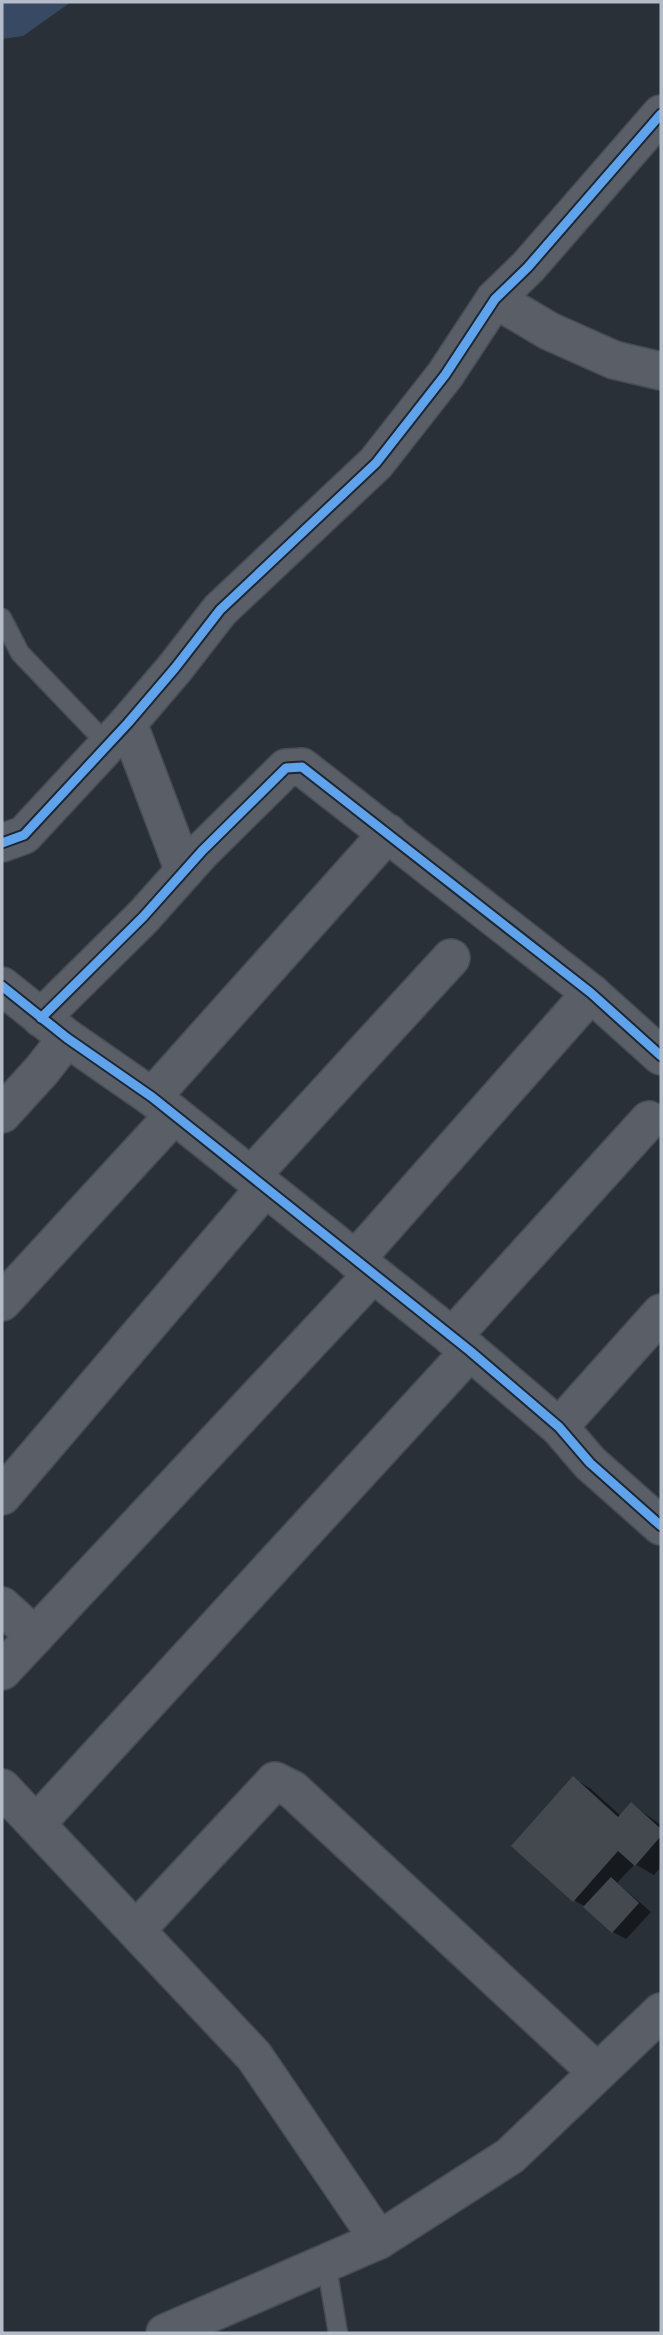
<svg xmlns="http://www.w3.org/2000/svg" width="663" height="2335" viewBox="0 0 663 2335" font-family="Karla,sans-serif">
  <rect width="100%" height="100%" fill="#2a3038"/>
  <polygon fill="#384963" points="2,2 71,2 23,36 2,39"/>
  <polygon fill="#0007" points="573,1778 591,1789 621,1816 631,1804 661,1825 661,1867 654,1875 635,1864 617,1883 651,1912 626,1939 613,1932 586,1907 574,1900"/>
  <g fill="#444950">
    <polygon points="573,1776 618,1817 631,1802 661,1829 661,1836 635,1866 618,1851 573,1902 511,1846"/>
    <polygon points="611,1877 639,1903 612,1933 583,1907"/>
  </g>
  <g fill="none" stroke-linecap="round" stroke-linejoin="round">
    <g stroke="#484c53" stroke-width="21">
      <g id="lane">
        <polyline points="2,618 20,653 108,745"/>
        <polyline points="326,2262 338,2333"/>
      </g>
    </g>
    <g stroke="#484c53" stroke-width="40">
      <g id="street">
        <polyline points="495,299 549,331 614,360 661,371"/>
        <polyline points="128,723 184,871"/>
        <polyline points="2,843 24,835 128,723 175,668 220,610 376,463 445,375 495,299 528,267 661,114"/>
        <polyline points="2,986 67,1038 152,1097 470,1351 559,1427 590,1463 661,1526"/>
        <polyline points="41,1018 143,917 202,851 286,768 302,767 591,993 661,1056"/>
        <polyline points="152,1097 388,833"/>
        <polyline points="2,1114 42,1070 67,1038"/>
        <polyline points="251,1176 451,958"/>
        <polyline points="355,1260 591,993"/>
        <polyline points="2,1302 174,1115"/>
        <polyline points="452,1337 649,1120"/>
        <polyline points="559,1427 661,1313"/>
        <polyline points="2,1496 265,1188"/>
        <polyline points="2,1606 35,1636"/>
        <polyline points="2,1671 372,1275"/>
        <polyline points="2,1788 254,2056 379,2240"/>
        <polyline points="36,1824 470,1351"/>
        <polyline points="136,1930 275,1781 293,1790 597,2072"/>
        <polyline points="165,2333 379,2240 510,2156 661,2012"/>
      </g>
    </g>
    <use href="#lane" stroke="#5a5e66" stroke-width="18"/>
    <use href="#street" stroke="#5a5e66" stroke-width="37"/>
    <g stroke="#1d2633" stroke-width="13">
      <g id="cycleway">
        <polyline points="2,843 24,835 128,723 175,668 220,610 376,463 445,375 495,299 528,267 661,114"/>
        <polyline points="2,986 67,1038 152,1097 470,1351 559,1427 590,1463 661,1526"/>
        <polyline points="41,1018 143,917 202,851 286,768 302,767 591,993 661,1056"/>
      </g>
    </g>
    <use href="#cycleway" stroke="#60a3ed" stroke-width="9"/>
  </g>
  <rect width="663" height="2335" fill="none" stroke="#b4bcc9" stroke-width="7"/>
</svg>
